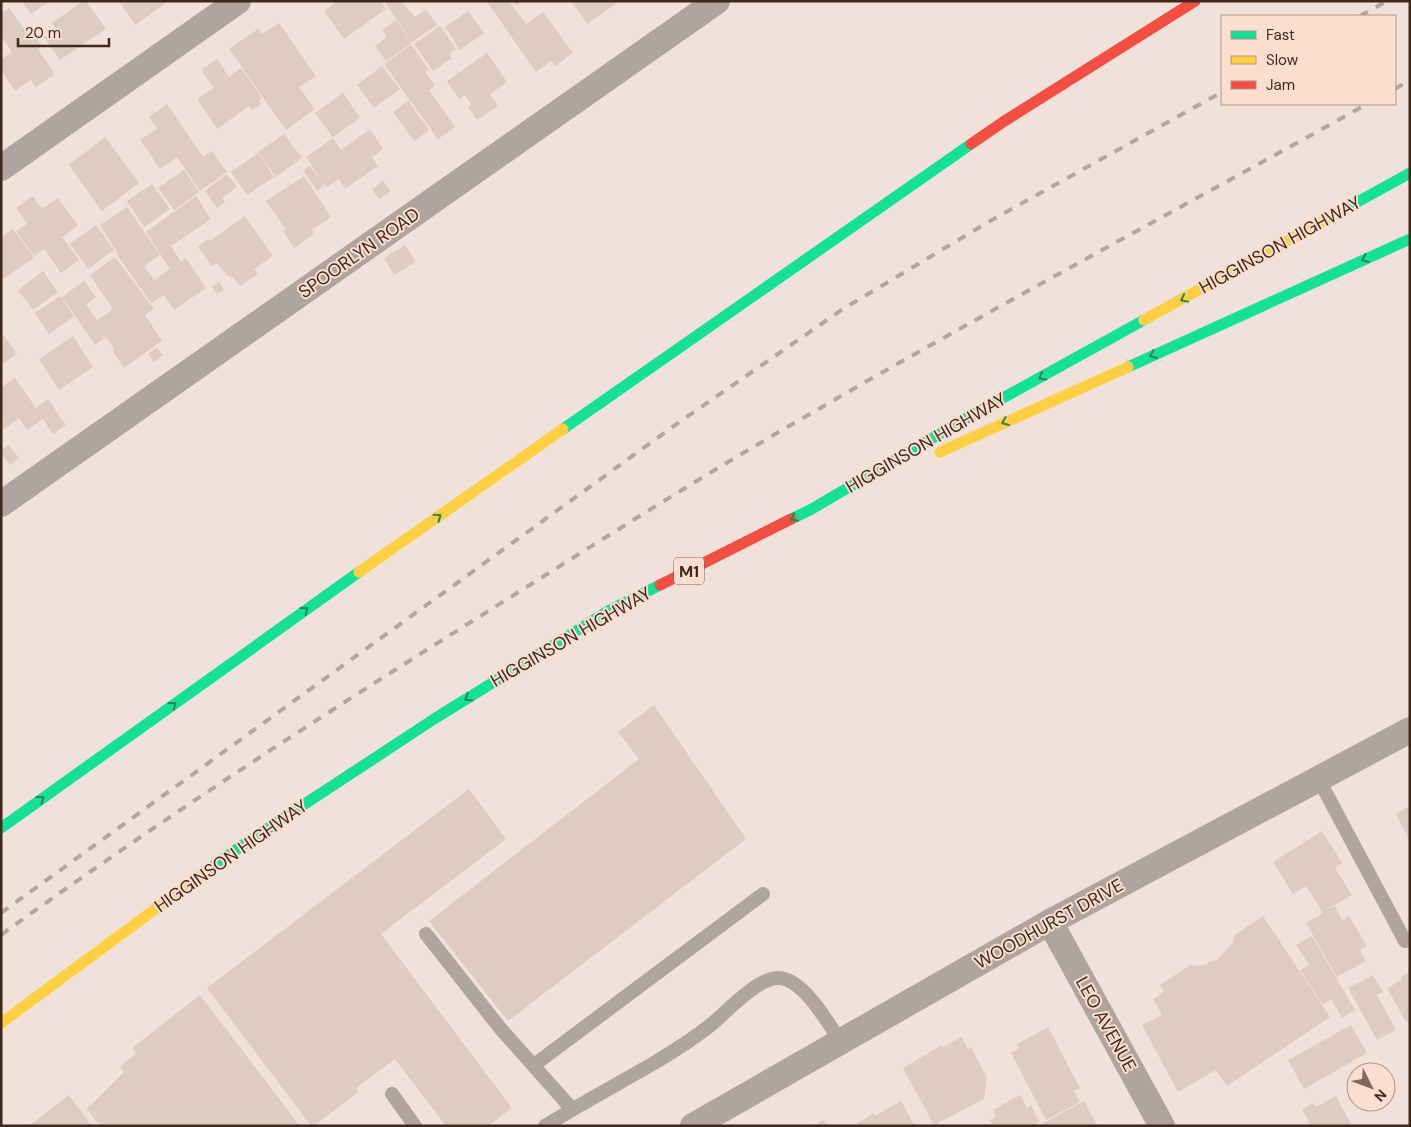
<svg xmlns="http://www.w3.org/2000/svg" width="1411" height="1127" viewBox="0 0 1411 1127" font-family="'DM Sans',sans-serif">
  <rect width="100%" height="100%" fill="#f0e2da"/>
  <g fill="#decbc1">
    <polygon points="22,1 50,1 31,14"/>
    <polygon points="83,1 86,1 106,29 60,60 44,37 56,29 52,23"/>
    <polygon points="119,1 169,1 135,25"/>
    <polygon points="338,1 381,1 386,9 344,39 324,11"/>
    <polygon points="384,1 401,1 415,17 426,9 437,25 412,42"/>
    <polygon points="489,1 509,1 526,24 543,12 573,53 555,66 551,61 536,72 487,2"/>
    <polygon points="513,1 523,1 516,6"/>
    <polygon points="571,1 620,1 587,24"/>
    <polygon points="9,8 30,38 34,35 42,46 38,49 55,74 36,87 31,80 15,91 1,70 1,59 12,52 1,36 1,13"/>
    <polygon points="468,11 484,33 460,50 445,27"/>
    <polygon points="396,20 412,43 386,61 375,46 387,37 382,30"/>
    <polygon points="279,23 316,76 299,87 315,109 286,130 229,49 258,29 262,34"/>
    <polygon points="440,26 456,49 449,54 452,58 433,71 414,44"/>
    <polygon points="411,45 429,69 425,72 435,86 429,90 455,127 438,139 384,64"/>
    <polygon points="487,53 507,82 490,94 498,106 477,120 468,107 471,104 465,95 459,99 447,81"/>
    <polygon points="217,59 229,77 241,68 262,98 259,101 261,104 252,110 249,106 217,129 197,99 214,88 201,70"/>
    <polygon points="382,66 400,89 374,108 357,85"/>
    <polygon points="343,93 360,118 333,137 315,113"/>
    <polygon points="408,101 429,130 414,141 393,112"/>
    <polygon points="167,104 203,157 212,151 227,172 200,191 177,157 160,169 140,140 157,129 149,117"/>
    <polygon points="370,129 383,149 372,157 378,166 345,189 339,179 327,187 325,185 317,191 303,170 310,166 323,182 306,157 333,138 341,150"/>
    <polygon points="284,134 302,158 276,177 258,152"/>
    <polygon points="105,137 139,183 102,211 69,165"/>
    <polygon points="258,153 274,177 247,195 231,172"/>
    <polygon points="184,170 199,192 174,210 158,188"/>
    <polygon points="227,174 237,187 222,198 225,202 217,208 205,191"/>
    <polygon points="304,176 331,217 312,230 314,234 294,248 283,231 286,230 266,201"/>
    <polygon points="383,181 391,191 379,199 372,189"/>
    <polygon points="152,184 170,209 144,227 127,201"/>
    <polygon points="33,196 42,209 58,198 78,225 62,237 79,260 61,273 44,249 34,256 16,231 27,224 16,208"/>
    <polygon points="196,196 211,219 171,246 181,262 186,258 206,288 174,310 164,295 151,303 116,253 127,246 117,252 100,225 127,207 160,255 144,266 154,280 170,269 146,232"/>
    <polygon points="245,216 273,256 254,269 258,274 240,286 234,278 226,275 217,263 212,266 198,247 208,239 210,241"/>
    <polygon points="96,225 114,250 88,269 70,244"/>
    <polygon points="13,229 34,258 1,280 1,237"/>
    <polygon points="405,245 416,262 394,275 384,258"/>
    <polygon points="115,257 154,309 145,315 162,341 124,368 113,351 115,350 106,337 95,345 62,297 84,281 96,297 86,304 97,320 113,309 90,275"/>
    <polygon points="43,271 58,292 33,310 18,290"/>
    <polygon points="219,282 224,290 217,294 212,287"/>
    <polygon points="60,296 74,316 49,334 35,313"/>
    <polygon points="2,333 17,354 1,365 1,334"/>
    <polygon points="73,336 93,367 59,390 39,359"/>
    <polygon points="157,347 163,355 154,362 148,354"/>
    <polygon points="15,378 36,408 48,399 66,425 53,434 43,419 27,430 19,418 3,430 1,387"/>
    <polygon points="9,445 19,458 10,465 1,453 1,450"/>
    <polygon points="654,705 746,839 508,1021 429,921 639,759 618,732"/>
    <polygon points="469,789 506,839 381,934 512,1108 488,1126 446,1126 395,1059 356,1088 358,1092 314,1126 311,1126 207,988"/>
    <polygon points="1410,806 1410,841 1396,814"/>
    <polygon points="1322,831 1342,863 1335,868 1352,895 1324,911 1335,906 1342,920 1349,916 1367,946 1360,950 1366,961 1337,977 1306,923 1323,913 1306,886 1293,894 1273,862"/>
    <polygon points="1263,916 1330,1017 1227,1086 1216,1070 1178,1092 1142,1025 1162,1015 1153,999 1164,992 1160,985 1190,965 1200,966 1218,959 1232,944 1236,934"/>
    <polygon points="1312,936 1355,1010 1342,1018 1331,999 1323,1005 1300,970 1309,965 1296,945"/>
    <polygon points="1410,972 1410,1020 1406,1022 1387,988 1402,980 1401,977"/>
    <polygon points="1373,975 1383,992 1377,995 1396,1030 1377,1040 1348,988"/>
    <polygon points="200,995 300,1126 100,1126 87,1109 124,1072 120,1066 136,1054 132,1048"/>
    <polygon points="1351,1025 1367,1053 1304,1089 1288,1060"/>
    <polygon points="1048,1027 1080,1088 1074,1091 1080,1102 1046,1120 1011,1053 1019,1048 1017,1044"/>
    <polygon points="962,1037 968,1049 971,1047 987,1078 984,1099 934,1125 903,1068 942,1045 943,1047"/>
    <polygon points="69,1095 92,1126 29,1126"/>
    <polygon points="1020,1095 1027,1108 1031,1105 1039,1122 1032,1126 994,1126 990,1120 996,1116 993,1110"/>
    <polygon points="1336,1096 1351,1124 1348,1126 1311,1126 1302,1109 1313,1103 1316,1107"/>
    <polygon points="901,1101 915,1126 857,1126 856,1124 874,1113 875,1116"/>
    <polygon points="1084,1101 1097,1126 1038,1126"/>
    <polygon points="824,1120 827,1126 813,1126"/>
  </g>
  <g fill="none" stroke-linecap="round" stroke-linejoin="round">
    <g stroke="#afa59e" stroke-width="14">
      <polyline points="1319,780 1405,941"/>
      <polyline points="426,934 500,1028 572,1109"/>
      <polyline points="534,1065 763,894"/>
      <polyline points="392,1094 415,1126"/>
      <path d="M545,1126c35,-22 73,-42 109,-63 20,-12 41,-25 59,-40 15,-13 45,-45 65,-45 25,0 50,45 62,63"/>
    </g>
    <g stroke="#afa59e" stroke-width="26">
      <polyline points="1,168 238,1"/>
      <polyline points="1,504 717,1"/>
      <polyline points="1050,922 1162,1126"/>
      <polyline points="693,1126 1050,922 1410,730"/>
    </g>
    <g stroke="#16e098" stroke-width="11">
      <polyline points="1341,211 1410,173"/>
      <polyline points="1128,367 1410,239"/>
      <polyline points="563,429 971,144"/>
      <polyline points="791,519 810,510 972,415 1144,320"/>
      <polyline points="1,828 359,572"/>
      <polyline points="204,873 241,846 434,719 610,610 660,585"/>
    </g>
    <g stroke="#ffcf43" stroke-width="11">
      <polyline points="1144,320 1341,211"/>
      <polyline points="940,452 1128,367"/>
      <polyline points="359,572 563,429"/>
      <polyline points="1,1023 204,873"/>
    </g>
    <g stroke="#f24e42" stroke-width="11">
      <polyline points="971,144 1003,122 1195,1"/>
      <polyline points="660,585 791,519"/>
    </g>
    <g stroke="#b1a6a0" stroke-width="4" stroke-dasharray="9 9" stroke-linecap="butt">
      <polyline points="1360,16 1387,1"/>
      <polyline points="1395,89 1410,80"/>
      <polyline points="1,913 678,423 843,309 990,221 1222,92"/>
      <path d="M1,935c159,-115 323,-221 489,-325 86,-54 172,-109 260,-161 203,-120 411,-230 617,-345"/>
    </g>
  </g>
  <defs><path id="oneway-chevron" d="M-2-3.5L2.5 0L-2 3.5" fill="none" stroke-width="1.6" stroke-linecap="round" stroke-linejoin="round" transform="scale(1.25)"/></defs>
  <g stroke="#2c8459">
    <use href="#oneway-chevron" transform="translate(1365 259) rotate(156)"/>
    <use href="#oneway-chevron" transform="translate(1184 299) rotate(151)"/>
    <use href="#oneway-chevron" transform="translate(1153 355) rotate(156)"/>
    <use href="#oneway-chevron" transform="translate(1042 377) rotate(151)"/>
    <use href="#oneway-chevron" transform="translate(1005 422) rotate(156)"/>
    <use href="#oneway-chevron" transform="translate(438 517) rotate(-35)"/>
    <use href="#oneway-chevron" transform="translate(794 518) rotate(153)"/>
    <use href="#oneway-chevron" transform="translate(305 610) rotate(-36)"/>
    <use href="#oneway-chevron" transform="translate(468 698) rotate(148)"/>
    <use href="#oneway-chevron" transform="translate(173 705) rotate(-36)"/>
    <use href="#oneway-chevron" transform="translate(41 799) rotate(-36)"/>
  </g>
  <g text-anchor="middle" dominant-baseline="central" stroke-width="4" stroke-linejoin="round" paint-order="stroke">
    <rect fill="#faded0" stroke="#785f51" stroke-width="1" x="674" y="557.5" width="30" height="27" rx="4"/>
    <g font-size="16" font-weight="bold" fill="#41281a">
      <text x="689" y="571">M1</text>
    </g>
    <g font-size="18" fill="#41281a" stroke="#faded0">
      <text transform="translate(1280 245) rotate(-29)">HIGGINSON HIGHWAY</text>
      <text transform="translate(359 253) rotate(-35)">SPOORLYN ROAD</text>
      <text transform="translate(926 443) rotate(-30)">HIGGINSON HIGHWAY</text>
      <text transform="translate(571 637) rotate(-30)">HIGGINSON HIGHWAY</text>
      <text transform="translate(231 856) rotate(-35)">HIGGINSON HIGHWAY</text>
      <text transform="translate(1049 924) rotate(-29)">WOODHURST DRIVE</text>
      <text transform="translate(1106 1024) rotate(61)">LEO AVENUE</text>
    </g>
  </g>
  <rect width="1411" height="1127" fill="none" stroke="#41281a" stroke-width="5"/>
  <rect x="1221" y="15" width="175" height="90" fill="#faded0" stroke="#b09587"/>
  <rect x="1231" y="31" width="25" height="8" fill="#16e098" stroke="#b09587"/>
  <text x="1266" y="40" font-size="15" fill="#41281a">Fast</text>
  <rect x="1231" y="56" width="25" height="8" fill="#ffcf43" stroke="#b09587"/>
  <text x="1266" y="65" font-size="15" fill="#41281a">Slow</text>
  <rect x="1231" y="81" width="25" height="8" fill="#f24e42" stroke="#b09587"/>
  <text x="1266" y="90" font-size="15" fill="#41281a">Jam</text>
  <g transform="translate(1371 1087) rotate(132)"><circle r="24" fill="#faded0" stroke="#b09587"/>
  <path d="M0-4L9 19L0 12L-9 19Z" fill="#7e695d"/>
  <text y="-8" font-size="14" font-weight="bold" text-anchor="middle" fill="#41281a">N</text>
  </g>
  <path d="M18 38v8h91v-8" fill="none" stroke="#41281a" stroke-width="2.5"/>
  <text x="25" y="38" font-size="15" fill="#41281a" stroke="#faded0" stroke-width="4" paint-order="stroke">20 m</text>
</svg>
